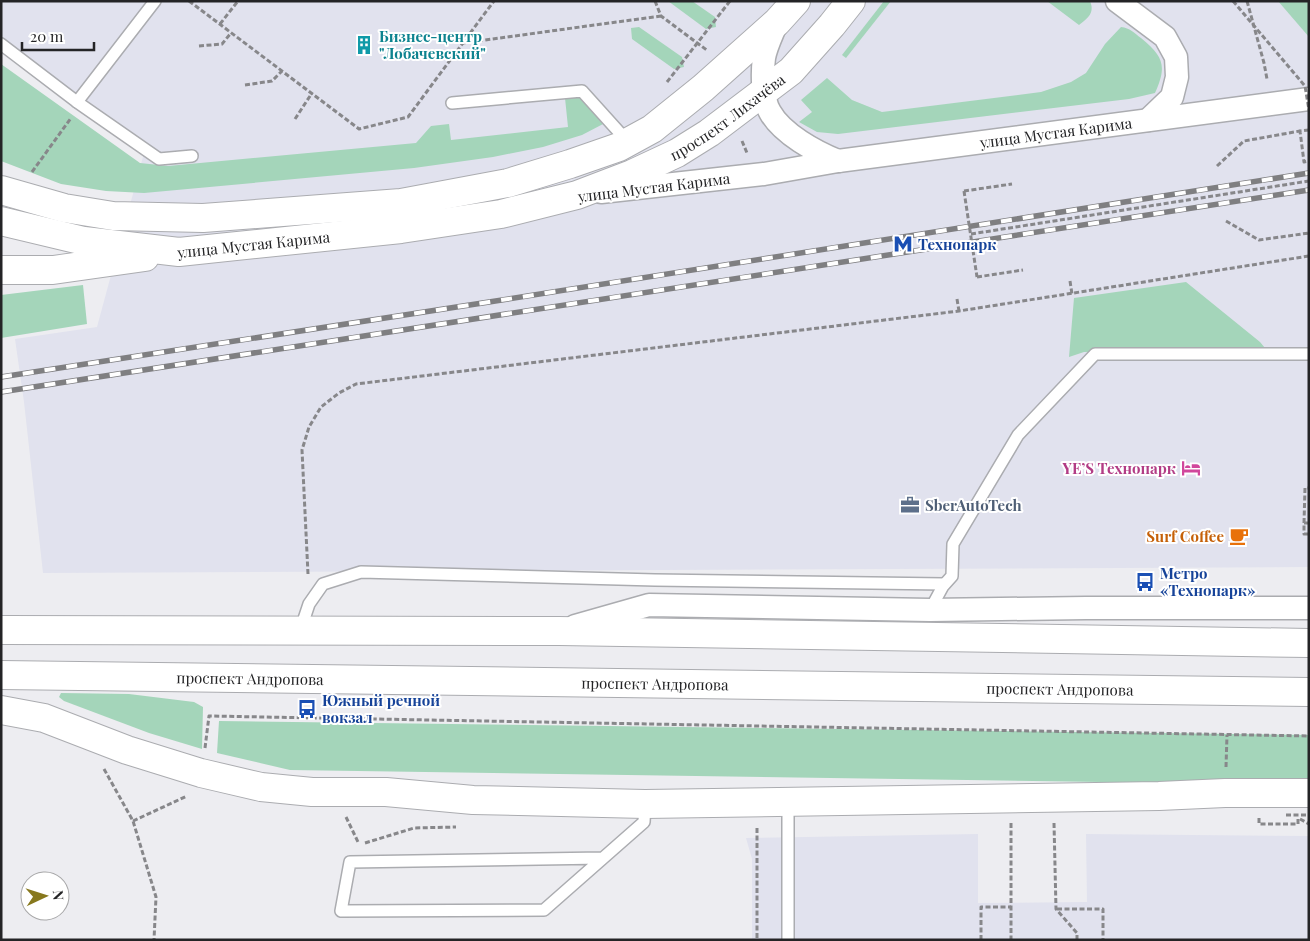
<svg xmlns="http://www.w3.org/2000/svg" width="1310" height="941" viewBox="0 0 1310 941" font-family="'Playfair Display',serif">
  <rect width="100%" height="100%" fill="#ededf1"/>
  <g fill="#e1e2ee">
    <polygon points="1,1 1309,1 1309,567 43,573 24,402 15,339 97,327 144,153 1,47"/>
    <polygon points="978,834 978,903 1087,902 1086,834 1309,836 1309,940 752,940 752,859 746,838"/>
  </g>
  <g fill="#a4d5ba">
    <polygon points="668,1 692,1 715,17 716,27 706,29"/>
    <polygon points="884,1 891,1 846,58 842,55"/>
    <path d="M1047,1h43c5,12 -2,17 -11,24z"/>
    <polygon points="1278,1 1309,1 1309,37"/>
    <polygon points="639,27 682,57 684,67 674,69 632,39 631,28"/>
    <path d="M1121,27c9,1 13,6 20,11 23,19 26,28 14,55l-26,6 -291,35 -21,-2 -18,-10 13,-10 -11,-12 26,-22 25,22 30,12 159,-20 30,-10 15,-9 19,-29z"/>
    <polygon points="1,64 140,163 168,166 416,143 431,126 449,124 451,140 568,127 565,98 580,97 605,123 582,135 543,147 493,157 414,168 144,193 106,191 61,184 1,161"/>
    <polygon points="1186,282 1260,342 1265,348 1084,352 1069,357 1074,298"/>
    <polygon points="83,285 87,324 1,338 1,295"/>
    <polygon points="61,693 129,694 194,702 203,707 202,749 149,733 64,701 59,697"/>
    <polygon points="219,721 1309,735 1309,785 290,770 217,753"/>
  </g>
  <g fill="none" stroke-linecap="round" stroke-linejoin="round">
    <g stroke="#abacb0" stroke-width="14">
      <g id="service">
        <polyline points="1,44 77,102 155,1"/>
        <polyline points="77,102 159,159 192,156"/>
        <polyline points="452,103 582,91 628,142"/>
        <polyline points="930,610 943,586 952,576 953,544 1018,435 1095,354 1309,354"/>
        <polyline points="300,631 309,604 323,584 361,572 655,580 944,584"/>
        <polyline points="788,802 788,940"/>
        <polyline points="603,858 350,862 341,911 544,910 644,822 645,804"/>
      </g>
    </g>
    <g stroke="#abacb0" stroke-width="25">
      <g id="minor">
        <polyline points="1117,1 1165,37 1176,57 1177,77 1172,97 1148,120"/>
        <path d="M777,22c-4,11 -11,24 -13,36 -2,15 -2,41 6,54 12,22 46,40 68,49"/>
        <path id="s1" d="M601,192l163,-18 74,-13 471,-62"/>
        <polyline points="575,626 649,605 930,610 1086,608 1309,608"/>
      </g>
    </g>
    <g stroke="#abacb0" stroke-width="30">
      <g id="tertiary">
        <polyline points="1,190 64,208 113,216 203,218 401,203 508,183 570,164 619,147 652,129 703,88 777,22 796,1"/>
        <path id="s2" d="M1,221l83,20 95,11 222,-23 100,-15 76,-19 55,-21 45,-21 32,-20 82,-62 41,-46 19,-24"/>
        <polyline points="1,270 53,270 145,257"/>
        <polyline points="1,710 44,718 127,750 201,773 261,787 312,792 386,792 473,800 645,804 1159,796 1225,793 1309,793"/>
      </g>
    </g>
    <g stroke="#abacb0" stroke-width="30">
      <g id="primary">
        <polyline points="1,630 559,631 1309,643"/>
        <path id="s3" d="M1,675l1308,17"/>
      </g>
    </g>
    <g stroke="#87878a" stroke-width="3" stroke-dasharray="5 2.5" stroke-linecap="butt">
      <polyline points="189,1 359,129 408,117 494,1"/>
      <polyline points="655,1 661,16 708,51"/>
      <polyline points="1247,1 1264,63 1267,79"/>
      <polyline points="220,24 238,1"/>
      <polyline points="463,43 661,16"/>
      <polyline points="199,46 222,44 231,33"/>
      <polyline points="667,82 730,1"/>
      <polyline points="245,85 272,81 282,71"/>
      <polyline points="295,119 312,93"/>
      <polyline points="1309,130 1300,131 1304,162 1309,161"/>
      <polyline points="742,141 747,153"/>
      <polyline points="1217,166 1244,141 1300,131"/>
      <polyline points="32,172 71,118"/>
      <polyline points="964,191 1012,184"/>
      <polyline points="1226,221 1259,240 1309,233"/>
      <polyline points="971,234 1309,181"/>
      <polyline points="977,277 1023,270"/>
      <polyline points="1070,281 1072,294"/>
      <polyline points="957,299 959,311"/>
      <polyline points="1304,523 1305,488 1309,488"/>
      <polyline points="1309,523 1304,523 1304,534 1309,534"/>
      <polyline points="308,574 302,450 309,427 321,407 339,393 356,384 959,311 1309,256"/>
      <polyline points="205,748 209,716 1309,736"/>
      <polyline points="1226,767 1227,735"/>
      <polyline points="104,769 133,821 156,897 154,940"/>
      <polyline points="346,817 359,844"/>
      <polyline points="1259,818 1259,824 1298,824 1298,818"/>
      <polyline points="1300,819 1309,824"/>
      <polyline points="133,821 187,796"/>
      <polyline points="1011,823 1011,940"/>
      <polyline points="1054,823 1056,909 1077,933 1077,940"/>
      <polyline points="757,828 757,940"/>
      <polyline points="365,843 414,828 456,827"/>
      <polyline points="1057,909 1103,909 1103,940"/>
      <polyline points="981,940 981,907 1011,907"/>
    </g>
    <use href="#service" stroke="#fff" stroke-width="11"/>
    <use href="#minor" stroke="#fff" stroke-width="22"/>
    <use href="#tertiary" stroke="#fff" stroke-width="28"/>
    <use href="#primary" stroke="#fff" stroke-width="28"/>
    <g stroke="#7f7f81" stroke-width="5.5">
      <g id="rail">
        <polyline points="1,377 489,302 1309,173"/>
        <polyline points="1,392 1309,190"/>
      </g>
    </g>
    <use href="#rail" stroke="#fff" stroke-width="4" stroke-dasharray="11" stroke-linecap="butt"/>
    <g stroke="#87878a" stroke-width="3" stroke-dasharray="5 2.5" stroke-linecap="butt">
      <polyline points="1233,1 1305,86 1309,110"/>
      <polyline points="964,191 977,277"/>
      <polyline points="1286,815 1309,815"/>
    </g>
  </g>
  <defs>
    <g id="building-bare" transform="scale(1.5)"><path d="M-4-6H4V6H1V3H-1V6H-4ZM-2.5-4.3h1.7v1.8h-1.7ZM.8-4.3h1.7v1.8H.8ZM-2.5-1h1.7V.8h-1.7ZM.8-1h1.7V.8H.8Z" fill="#0f9aa8" stroke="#fff" stroke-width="2.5" paint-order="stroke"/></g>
    <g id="metro-bare" transform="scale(1.5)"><path d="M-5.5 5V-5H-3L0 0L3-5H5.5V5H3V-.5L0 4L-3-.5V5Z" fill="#1a4fb4" stroke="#fff" stroke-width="2.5" paint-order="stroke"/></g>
    <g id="hotel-bare" transform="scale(1.5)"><path d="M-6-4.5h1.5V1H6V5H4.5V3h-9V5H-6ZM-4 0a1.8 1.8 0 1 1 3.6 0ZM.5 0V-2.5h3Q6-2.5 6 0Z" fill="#d1479c" stroke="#fff" stroke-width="2.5" paint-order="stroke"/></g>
    <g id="office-bare" transform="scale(1.5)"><path d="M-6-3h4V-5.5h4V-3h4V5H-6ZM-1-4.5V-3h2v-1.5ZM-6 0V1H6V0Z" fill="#5c6f8a" stroke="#fff" stroke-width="2.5" paint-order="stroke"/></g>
    <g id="cafe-bare" transform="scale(1.5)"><path d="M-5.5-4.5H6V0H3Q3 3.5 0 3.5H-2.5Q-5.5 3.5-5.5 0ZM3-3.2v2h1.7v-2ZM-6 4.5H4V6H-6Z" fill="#e8710a" stroke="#fff" stroke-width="2.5" paint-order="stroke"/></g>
    <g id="bus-bare" transform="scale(1.5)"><path d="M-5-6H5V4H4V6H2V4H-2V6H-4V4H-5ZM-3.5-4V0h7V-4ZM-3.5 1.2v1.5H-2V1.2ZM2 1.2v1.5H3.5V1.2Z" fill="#1a4fb4" stroke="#fff" stroke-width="2.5" paint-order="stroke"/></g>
  </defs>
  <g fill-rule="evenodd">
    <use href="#building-bare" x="364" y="45"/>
    <use href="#metro-bare" x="903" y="244"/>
    <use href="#hotel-bare" x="1191" y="468"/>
    <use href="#office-bare" x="910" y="505"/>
    <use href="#cafe-bare" x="1239" y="536"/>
    <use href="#bus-bare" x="1145" y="582"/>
    <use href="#bus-bare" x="307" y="709"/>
  </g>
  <g text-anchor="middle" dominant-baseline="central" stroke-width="4" stroke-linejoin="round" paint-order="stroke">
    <g font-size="15" font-weight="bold" fill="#0d838f" stroke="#fff" text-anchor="start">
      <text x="379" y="36">Бизнес-центр<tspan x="379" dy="17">"Лобачевский"</tspan></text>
    </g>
    <g font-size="15" fill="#242426" stroke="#fff">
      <text stroke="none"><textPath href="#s2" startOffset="754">проспект Лихачёва</textPath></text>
      <text stroke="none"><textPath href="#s1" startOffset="459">улица Мустая Карима</textPath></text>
      <text transform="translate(654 187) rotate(-7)">улица Мустая Карима</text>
      <text stroke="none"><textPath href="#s2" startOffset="256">улица Мустая Карима</textPath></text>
      <text stroke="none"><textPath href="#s3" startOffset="249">проспект Андропова</textPath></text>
      <text stroke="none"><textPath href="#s3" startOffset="654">проспект Андропова</textPath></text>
      <text stroke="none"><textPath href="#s3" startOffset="1059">проспект Андропова</textPath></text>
    </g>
    <g font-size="15" font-weight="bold" fill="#164399" stroke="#fff" text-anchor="start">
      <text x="918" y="244">Технопарк</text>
      <text x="1160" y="573">Метро<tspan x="1160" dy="17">«Технопарк»</tspan></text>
      <text x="322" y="700">Южный речной<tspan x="322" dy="17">вокзал</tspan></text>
    </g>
    <g font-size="15" font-weight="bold" fill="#b23c85" stroke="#fff" text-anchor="end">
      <text x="1176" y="468">YE’S Технопарк</text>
    </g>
    <g font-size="15" font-weight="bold" fill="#4e5e75" stroke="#fff" text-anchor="start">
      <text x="925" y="505">SberAutoTech</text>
    </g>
    <g font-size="15" font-weight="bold" fill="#c56008" stroke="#fff" text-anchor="end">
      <text x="1224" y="536">Surf Coffee</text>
    </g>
  </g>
  <rect width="1310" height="941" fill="none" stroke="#242426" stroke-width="5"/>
  <g transform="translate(45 896) rotate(86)"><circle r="24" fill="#ffffff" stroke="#a7a7a8"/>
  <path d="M0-4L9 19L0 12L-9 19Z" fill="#87781d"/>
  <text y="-8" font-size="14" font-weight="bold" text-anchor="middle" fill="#242426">N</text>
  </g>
  <path d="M22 42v8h72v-8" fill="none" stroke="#242426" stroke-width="2.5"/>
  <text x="30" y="42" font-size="15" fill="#242426" stroke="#ffffff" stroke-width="4" paint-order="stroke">20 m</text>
</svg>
